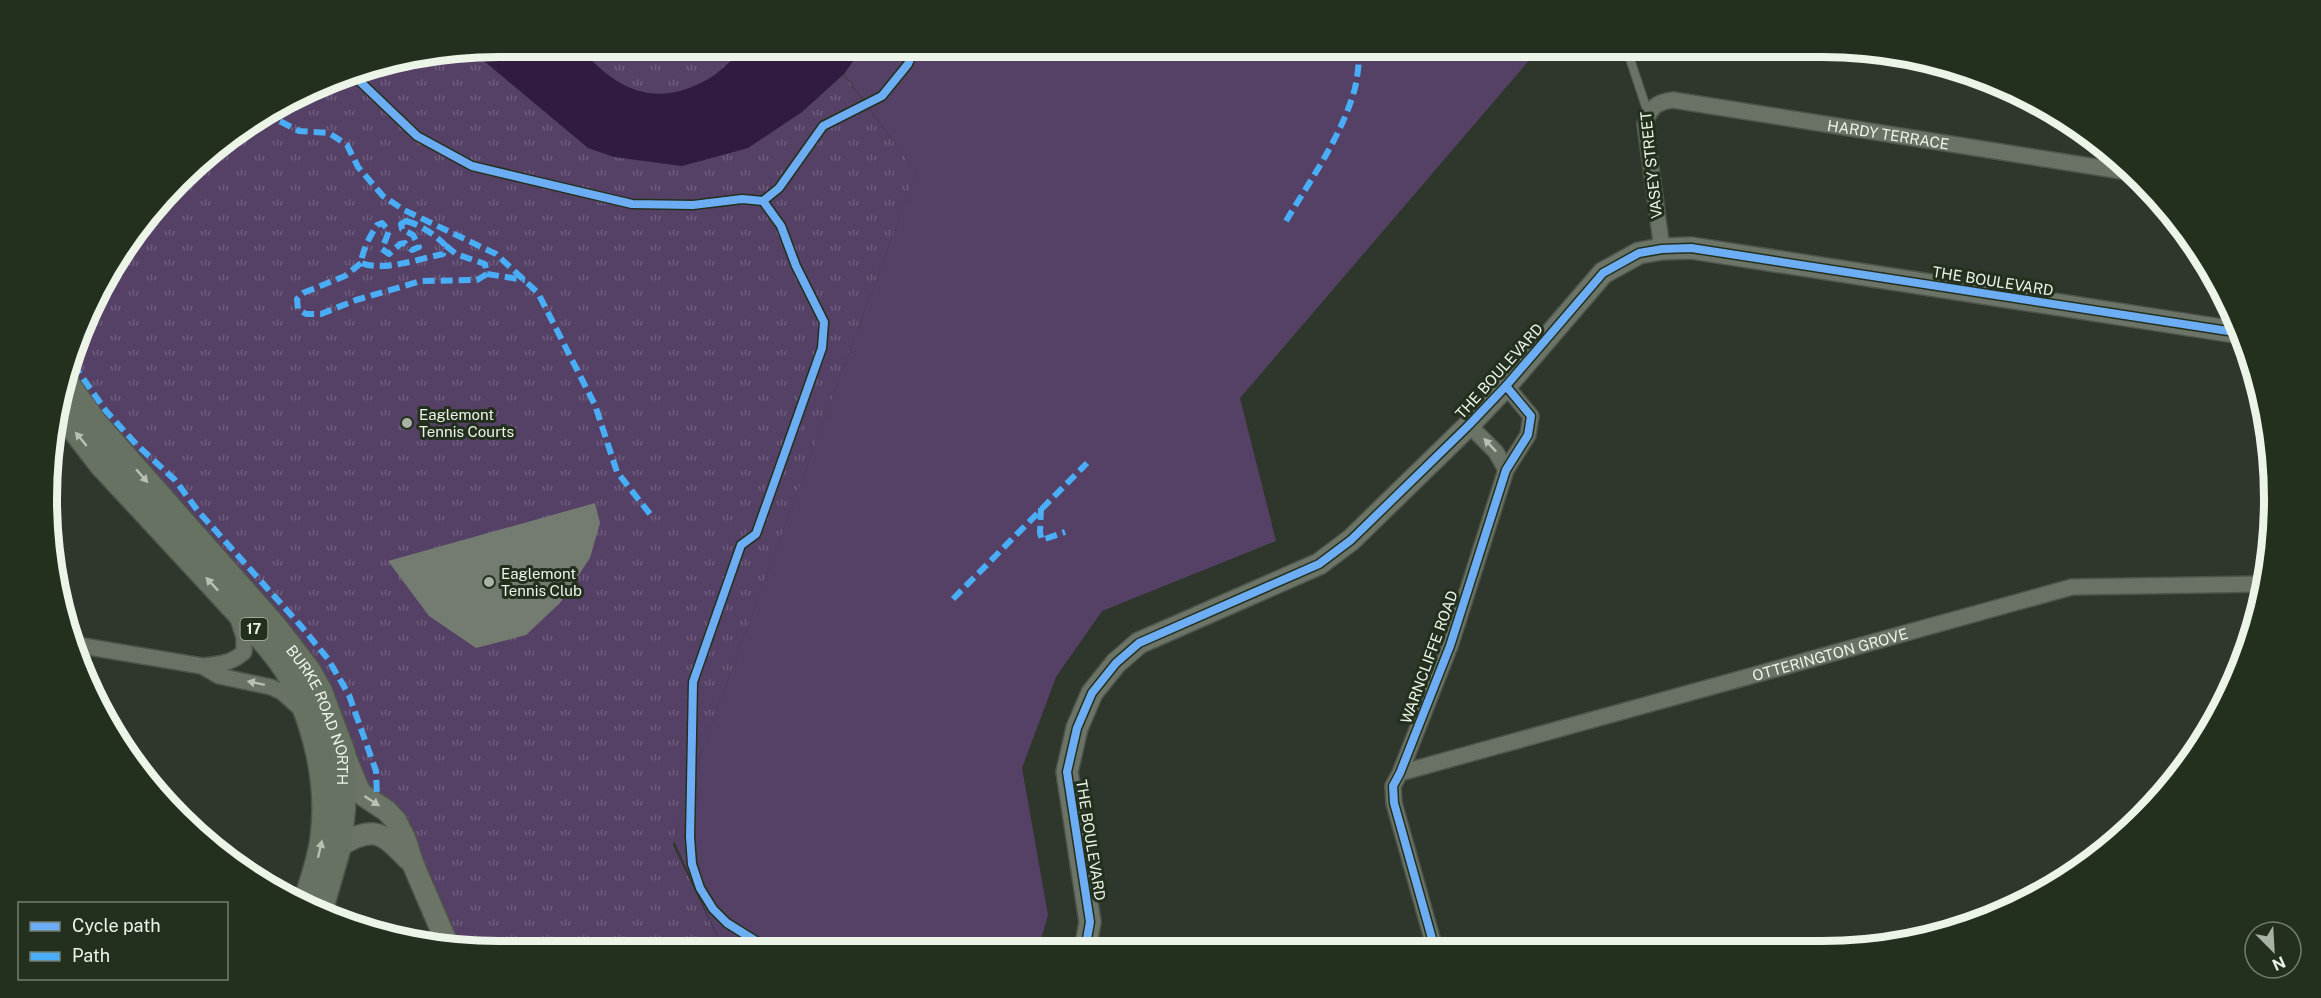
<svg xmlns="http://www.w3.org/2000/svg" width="2321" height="998" viewBox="0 0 2321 998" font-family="'Public Sans',sans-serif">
  <defs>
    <pattern id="park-tufts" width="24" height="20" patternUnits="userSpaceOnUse" patternTransform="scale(1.5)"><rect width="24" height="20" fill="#564166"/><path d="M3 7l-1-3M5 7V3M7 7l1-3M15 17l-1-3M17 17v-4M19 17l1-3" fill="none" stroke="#6e5d7c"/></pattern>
  </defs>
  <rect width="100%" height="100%" fill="#2f372c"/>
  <polygon fill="#564166" points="863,47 1524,47 1532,57 1240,398 1276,541 1102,611 1056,677 1022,768 1048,915 1038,950 724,951 674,841 691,780 916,172 844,74"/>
  <polygon fill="url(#park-tufts)" points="499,47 863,47 844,75 916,172 691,780 673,845 724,951 499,951 460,945 401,814 342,763 68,377 107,273 201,159 273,107 353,71"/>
  <path fill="#321b41" d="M499,47h80c38,43 76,63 131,31 10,-5 31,-29 39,-31 5,-3 16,0 22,0 31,0 61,-1 92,0l-19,27 -42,38 -54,36 -66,18 -68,-9 -26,-9 -116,-97z"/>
  <polygon fill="#747b71" points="595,503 600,523 590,558 560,603 526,635 476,648 429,616 388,561"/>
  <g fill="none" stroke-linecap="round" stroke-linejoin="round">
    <g stroke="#4e544b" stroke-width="10">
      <g id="lane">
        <polyline points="1629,47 1629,56 1648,113"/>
        <polyline points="741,545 693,682 690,837 692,864 700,888 713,909 727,923 759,943 767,951"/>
      </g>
    </g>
    <g stroke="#4e544b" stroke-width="18">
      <g id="street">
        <path id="s1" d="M1662,249l-17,-125c5,-16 11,-22 28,-24l461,73"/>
        <polyline points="1469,425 1496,452 1506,470"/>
        <path d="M71,644l131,22c16,-2 29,-2 42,-14v-15l-7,-21"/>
        <polyline points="202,666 219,676 271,687 282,692 301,709"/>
        <path id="s2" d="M1400,773l672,-186 193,-3"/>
        <polyline points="1435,949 1394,803 1393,786 1400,773 1450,646 1506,470 1528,435 1531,416 1506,386"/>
      </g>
    </g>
    <g stroke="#4e544b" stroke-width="24">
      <g id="secondary">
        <polyline points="345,756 358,788 363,795 387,811 396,821 405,839 413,864 447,943"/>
        <path d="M339,846c35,-21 43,-14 69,13"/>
        <polyline points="1085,950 1090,922 1067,772 1077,728 1092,693 1116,663 1139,643 1319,564 1351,540 1469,425 1506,386 1603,273 1639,253 1662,249 1691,248 2241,333"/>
      </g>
    </g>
    <g stroke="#4e544b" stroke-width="27">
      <g id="primary">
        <path id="s3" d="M66,382l29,41 180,204 33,43 12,21 23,62v56l-4,37 -19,66"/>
        <path d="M57,407l44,57 152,164c15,17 31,35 41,55 22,46 35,100 29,151 -2,24 -12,48 -18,71"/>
      </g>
    </g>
    <use href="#lane" stroke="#6a7265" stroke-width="8"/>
    <use href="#street" stroke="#6a7265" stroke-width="15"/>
    <use href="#secondary" stroke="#6b7466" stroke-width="21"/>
    <use href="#primary" stroke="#687263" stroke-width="24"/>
    <g stroke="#49aef6" stroke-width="6" stroke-dasharray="12 6" stroke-linecap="butt">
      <polyline points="264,113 299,131 329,133 347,145 358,167 383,196 404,210 496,254 538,293 595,405 617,472 650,514"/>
      <path d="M406,221c15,4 28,13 39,24l-2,9c-25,5 -59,18 -82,9 2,-14 8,-25 16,-38l5,-2 7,8 -7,18 7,5 11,-10 5,-1 7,7 7,-3 -6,-12 -11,-6 -1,-5z"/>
      <path d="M1286,221c25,-42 56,-85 69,-133 3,-13 4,-28 5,-41"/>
      <polyline points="361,263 345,276 303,293 297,299 298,309 306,314 321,314 356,300 421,281 477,280 487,274 485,264 456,254 445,245"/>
      <polyline points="487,274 525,280"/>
      <polyline points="73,364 106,411 136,444 175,480 198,511 301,626 328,659 349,695 376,771 377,796"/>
      <polyline points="1041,508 1040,533 1042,540 1065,532"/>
      <polyline points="953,599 1087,463"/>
    </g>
    <g stroke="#24301e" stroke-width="11">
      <g id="cycleway">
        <polyline points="350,72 417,136 472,166 632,204 693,205 742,199 763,201 779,188 823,126 882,96 908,64 915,47"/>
        <polyline points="763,201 781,226 796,266 824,322 822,348 756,534 741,545 693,682 690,837 692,864 700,888 713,909 727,923 759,943 767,951"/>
        <polyline points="1435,949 1394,803 1393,786 1400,773 1450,646 1506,470 1528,435 1531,416 1506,386"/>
        <polyline points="1085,950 1090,922 1067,772 1077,728 1092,693 1116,663 1139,643 1319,564 1351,540 1469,425 1506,386 1603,273 1639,253 1662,249 1691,248 2241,333"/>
      </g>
    </g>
    <use href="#cycleway" stroke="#6dadf4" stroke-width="8"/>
  </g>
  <defs><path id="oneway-solid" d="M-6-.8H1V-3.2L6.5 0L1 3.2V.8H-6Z" transform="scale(1.5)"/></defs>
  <g fill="#b7c0b3">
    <use href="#oneway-solid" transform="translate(81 439) rotate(-129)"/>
    <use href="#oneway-solid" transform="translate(142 476) rotate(49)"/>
    <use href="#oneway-solid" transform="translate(212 584) rotate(-133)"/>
    <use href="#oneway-solid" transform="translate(320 849) rotate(-77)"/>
  </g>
  <g fill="#b8c0b4">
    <use href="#oneway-solid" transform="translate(1490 445) rotate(-133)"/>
    <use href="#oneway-solid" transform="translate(256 683) rotate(-168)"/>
  </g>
  <use fill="#b8c1b4" href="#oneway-solid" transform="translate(372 801) rotate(33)"/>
  <g fill="#aab2a6" stroke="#24301e" stroke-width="2">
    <circle cx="407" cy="423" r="6"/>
    <circle cx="489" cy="582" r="6"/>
  </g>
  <g text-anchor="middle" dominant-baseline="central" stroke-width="6" stroke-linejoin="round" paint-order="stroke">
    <rect fill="#24301e" stroke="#b0b9ab" stroke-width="1.5" x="240.5" y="618" width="27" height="22" rx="4.5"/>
    <g font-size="14" font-weight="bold" fill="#ecf4e8">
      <text x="254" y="629">17</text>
    </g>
    <g font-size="15" fill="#ecf4e8" stroke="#24301e">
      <text stroke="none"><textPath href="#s1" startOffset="384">HARDY TERRACE</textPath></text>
      <text transform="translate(1651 165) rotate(-96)">VASEY STREET</text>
      <text transform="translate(1993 281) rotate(9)">THE BOULEVARD</text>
      <text transform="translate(1499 371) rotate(-48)">THE BOULEVARD</text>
      <text stroke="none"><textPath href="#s2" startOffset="446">OTTERINGTON GROVE</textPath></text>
      <text transform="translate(1429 657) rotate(-70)">WARNCLIFFE ROAD</text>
      <text stroke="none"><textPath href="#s3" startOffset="423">BURKE ROAD NORTH</textPath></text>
      <text transform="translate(1091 840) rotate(81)">THE BOULEVARD</text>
    </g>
    <g font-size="15" fill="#ecf4e8" stroke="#24301e" text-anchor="start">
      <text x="419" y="414">Eaglemont<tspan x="419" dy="17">Tennis Courts</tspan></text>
      <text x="501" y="573">Eaglemont<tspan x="501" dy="17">Tennis Club</tspan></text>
    </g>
  </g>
  <path d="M0 0H2321V998H0ZM499 57H1822A442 442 0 0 1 2264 499V499A442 442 0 0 1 1822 941H499A442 442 0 0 1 57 499V499A442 442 0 0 1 499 57Z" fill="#24301e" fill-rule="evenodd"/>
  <path fill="none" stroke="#ecf4e8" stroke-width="8" d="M499 57H1822A442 442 0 0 1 2264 499V499A442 442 0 0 1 1822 941H499A442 442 0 0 1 57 499V499A442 442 0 0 1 499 57Z"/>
  <rect x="18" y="902" width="210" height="78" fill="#24301e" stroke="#747e6f" stroke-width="1.5"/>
  <rect x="30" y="922" width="30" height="9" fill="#6dadf4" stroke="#747e6f" stroke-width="1.5"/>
  <text x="72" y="932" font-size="18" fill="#ecf4e8">Cycle path</text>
  <rect x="30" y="952" width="30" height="9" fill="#49aef6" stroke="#747e6f" stroke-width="1.5"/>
  <text x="72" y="962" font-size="18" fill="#ecf4e8">Path</text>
  <g transform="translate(2273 950) rotate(156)"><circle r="28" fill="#24301e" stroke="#747e6f" stroke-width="1.5"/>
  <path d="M0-4.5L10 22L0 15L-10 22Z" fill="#aab2a6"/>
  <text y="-9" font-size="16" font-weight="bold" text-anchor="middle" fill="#ecf4e8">N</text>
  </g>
</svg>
